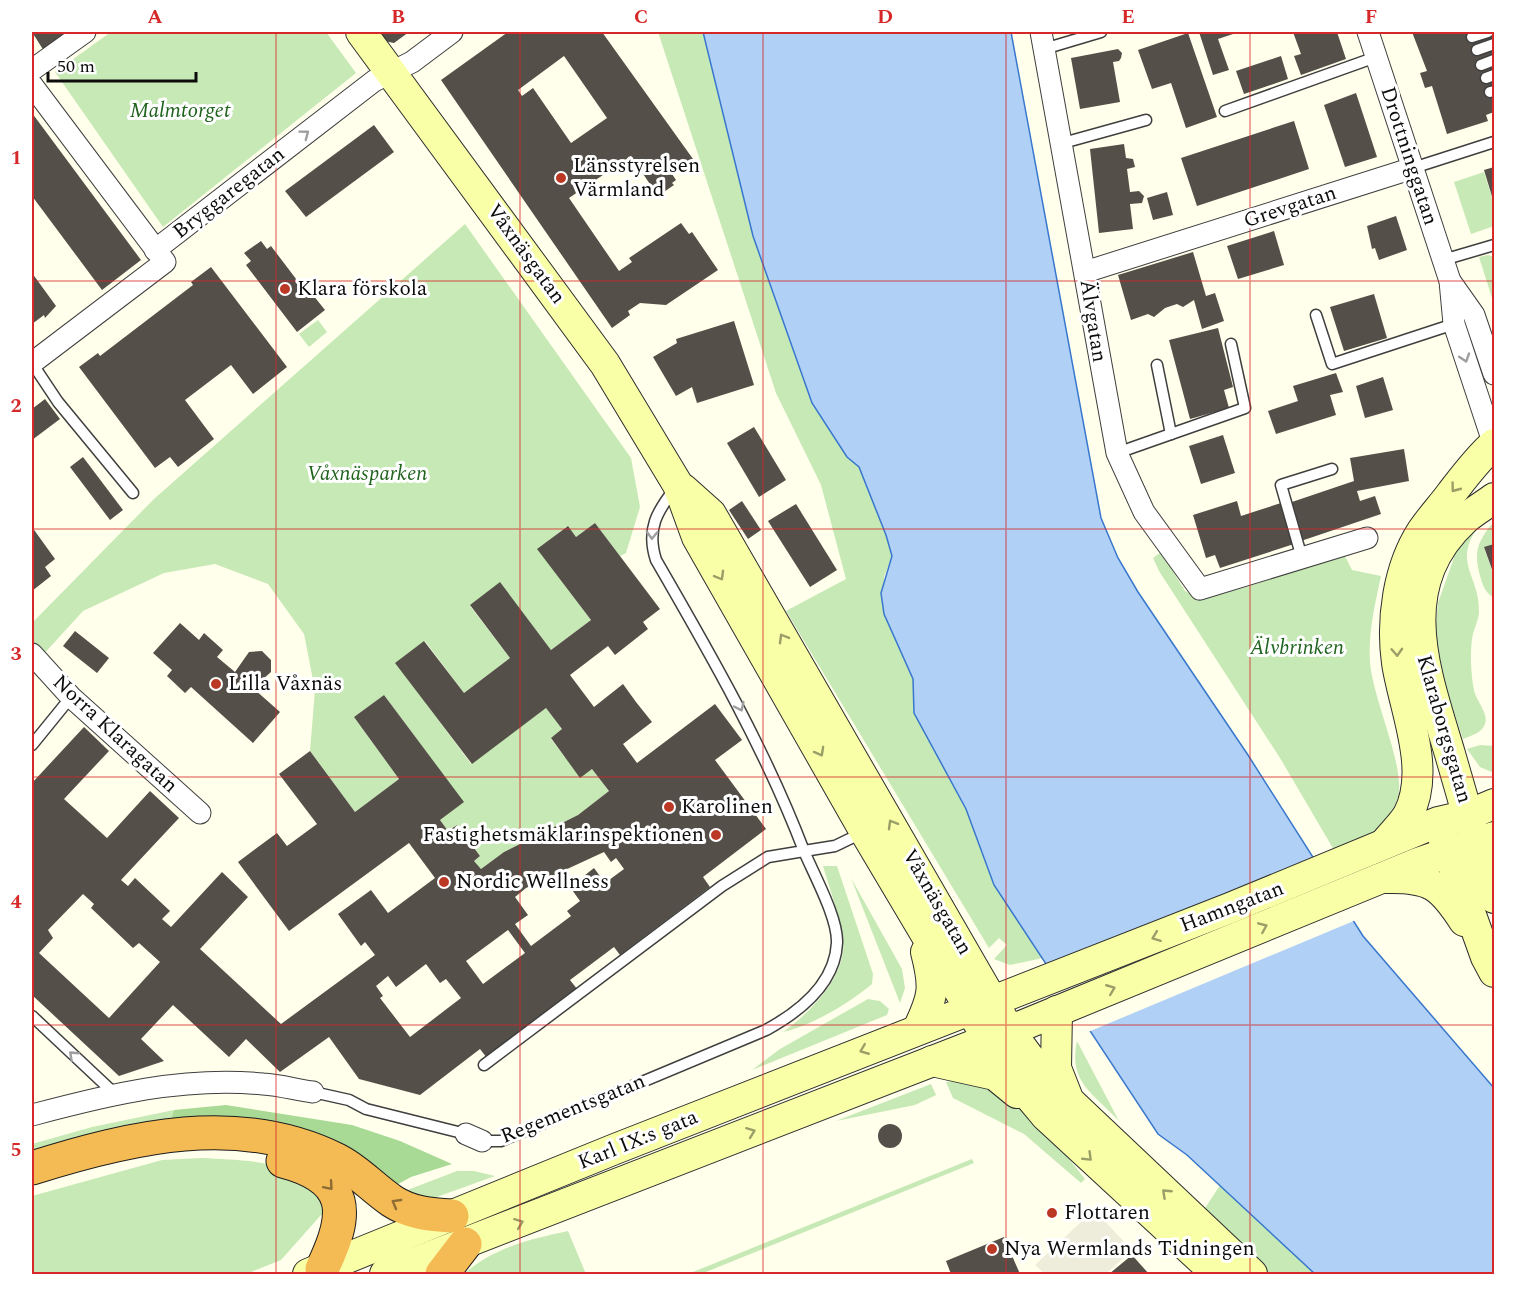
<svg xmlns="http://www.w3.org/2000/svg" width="1526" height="1306" viewBox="0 0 1526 1306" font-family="Spectral,serif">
  <rect width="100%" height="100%" fill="#ffffeb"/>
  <g fill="#c7e9b6">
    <polygon points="111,32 326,32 356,73 163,227 55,72"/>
    <polygon points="658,32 703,32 753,236 812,403 847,457 859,467 886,535 892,556 884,577 884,614 913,679 914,713 966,809 994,885 1043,958 1010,965 994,959 1007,945 999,938 989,948 786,611 846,579 821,485 776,393"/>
    <polygon points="1484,172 1494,204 1494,226 1471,234 1454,182"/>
    <polygon points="465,224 631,458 640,507 626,553 620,556 595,523 576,537 567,526 538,549 591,620 551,650 500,583 470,606 510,658 464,693 425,641 396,663 471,764 546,708 562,729 551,739 580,777 592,769 609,791 578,815 504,852 481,869 474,861 480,856 457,825 448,831 440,820 463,802 384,695 354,717 399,779 355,812 310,751 315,690 304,634 268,584 215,564 164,573 83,611 41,657 32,654 32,623 154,499"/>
    <polygon points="1488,255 1494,257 1494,297 1492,298 1479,257"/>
    <polygon points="318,320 327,332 309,347 299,334"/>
    <path d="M1494,521v23l-10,4 10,28v22c-7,-4 -11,-11 -13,-19 -8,-28 -4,-36 13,-58z"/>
    <path d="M1482,522c-33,40 -1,53 -3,91 -1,9 -6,17 -7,26 -2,16 -1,36 2,51 2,11 15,23 11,34 -3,9 -15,12 -22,15l-24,-71 -4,-35 3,-30 19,-54z"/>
    <path d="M1161,552l24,39 14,8 48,-12 97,-33 8,16 29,6c-6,28 -13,57 -11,86 3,37 32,97 29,130 -3,19 -19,37 -35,46 -9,5 -20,8 -30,12l-54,-92 -121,-187 -6,-13z"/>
    <polygon points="1480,745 1494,746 1494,773 1480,767 1467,749"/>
    <path d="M823,866h14l36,108 -1,10c-24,20 -59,41 -89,48 27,-19 65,-57 60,-94 -4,-24 -13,-48 -20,-72z"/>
    <polygon points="851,878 902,969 905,988 900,1003"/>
    <polygon points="868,999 880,1001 889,1009 887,1015 752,1070 780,1049"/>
    <path d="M1077,1041l42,80c-26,-28 -51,-39 -42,-80z"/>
    <polygon points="962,1080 994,1086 1050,1135 1085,1179 1081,1183 1024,1134 953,1098 946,1082"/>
    <polygon points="931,1084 936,1095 915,1105 836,1121"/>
    <polygon points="174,1110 169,1125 32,1159 32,1144 92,1127"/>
    <path d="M202,1158c35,2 80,2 109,23 8,6 14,23 19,32l-9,2 -40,45 -35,14h-214v-78l130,-36z"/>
    <polygon points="972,1159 974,1163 701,1274 688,1274"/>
    <polygon points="457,1171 474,1171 495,1176 434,1198 402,1196 410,1189"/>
    <polygon points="1222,1182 1324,1274 1255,1274 1196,1222"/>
    <path d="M568,1231l18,43h-122c28,-26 67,-35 104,-43z"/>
  </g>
  <polygon fill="#a8d995" points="226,1105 352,1125 400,1141 452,1164 411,1177 391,1188 169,1125 174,1110"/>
  <polygon fill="#eeecdb" points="1094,1210 1132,1250 1106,1274 1045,1274 1035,1265"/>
  <polygon fill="#b0d0f6" stroke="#3877cd" stroke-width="1.5" points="703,32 1011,32 1101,518 1118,558 1138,592 1248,755 1363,936 1494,1088 1494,1274 1315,1274 1187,1155 1158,1134 994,885 966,809 914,713 913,679 884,614 881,593 892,556 886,535 859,467 847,457 812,403 753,236"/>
  <polygon fill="#ffffeb" points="1317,857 1356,920 1088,1032 1044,965"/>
  <g fill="#554f49" fill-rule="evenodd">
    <polygon points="32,32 69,32 44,51"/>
    <polygon points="377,32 409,32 394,43 384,41"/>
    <path d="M508,32h94l91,127 -21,15 4,6 -4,3 2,2 -16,11 -27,-40 -62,42 50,73 13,-9 -3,-4 52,-35 8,11 3,-2 26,38 -52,35 -26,-2 -12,8 2,4 -18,13 -171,-248zM564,56l43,62 -36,25 -38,-55 -11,8 -4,-6z"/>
    <polygon points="1199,32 1239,32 1218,39 1229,70 1213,75"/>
    <polygon points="1293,32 1337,32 1346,59 1301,75 1294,56 1301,54"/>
    <polygon points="1412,32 1494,32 1494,112 1486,115 1488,121 1447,134 1432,86 1425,88 1420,73 1427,71"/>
    <polygon points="1188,33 1217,117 1186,128 1171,83 1152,89 1138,50"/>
    <polygon points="1118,49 1122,53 1121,58 1119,61 1113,62 1120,102 1080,109 1071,58"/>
    <polygon points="1281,56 1288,79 1244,94 1236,71"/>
    <polygon points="1356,93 1377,157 1345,167 1324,105"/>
    <polygon points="32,113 141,260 102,290 32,196"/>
    <polygon points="1294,121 1309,169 1197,206 1181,158"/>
    <polygon points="374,125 394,152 306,217 285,191"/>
    <polygon points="1124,144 1126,158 1133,159 1135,167 1127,169 1130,192 1139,191 1144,196 1142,203 1130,204 1133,229 1099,233 1090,149"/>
    <polygon points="1494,167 1494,203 1484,170"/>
    <polygon points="1167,192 1173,215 1153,220 1147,198"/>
    <polygon points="1396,216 1407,250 1379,260 1375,248 1372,249 1367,226"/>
    <polygon points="1274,231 1284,265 1238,279 1227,246"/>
    <polygon points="261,241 267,249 271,246 306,292 309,290 325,310 297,332 246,265 251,261 244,253"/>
    <polygon points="1193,252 1206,296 1215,293 1224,321 1202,329 1194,300 1183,307 1177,304 1165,308 1154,317 1148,314 1131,320 1118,275"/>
    <polygon points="211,267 287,367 253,394 231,365 185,400 214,439 178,467 170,457 155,468 79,367 98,353 100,356 193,285 191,282"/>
    <polygon points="32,273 56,306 45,318 44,315 32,324"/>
    <polygon points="1374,294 1387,338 1344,351 1330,307"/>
    <polygon points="734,321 754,385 697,403 692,387 676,396 653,357 677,343 676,339"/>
    <polygon points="1218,328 1233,387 1224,390 1229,408 1190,419 1169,340"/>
    <polygon points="1336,373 1343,392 1330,395 1336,415 1276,434 1268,411 1298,401 1293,386"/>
    <polygon points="1383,377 1393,410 1365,418 1356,386"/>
    <polygon points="45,399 60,419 32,440 32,409"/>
    <polygon points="754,427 786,480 759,497 727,443"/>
    <polygon points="1223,435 1235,473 1201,484 1189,446"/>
    <polygon points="1404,449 1409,481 1357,491 1360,501 1375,496 1381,514 1301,541 1289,503 1354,481 1350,458"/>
    <polygon points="83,457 123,510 110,520 70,467"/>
    <polygon points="742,501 761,530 748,539 729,510"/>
    <polygon points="1237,501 1241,516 1281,503 1294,544 1220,568 1215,555 1206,558 1193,515"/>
    <polygon points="796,504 837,570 810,587 768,521"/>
    <path d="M595,523l65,86 -17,13 5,7 -33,26 -7,-9 -38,29 24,32 29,-23 13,18 16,20 -29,22 14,19 78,-59 27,36 -27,20 51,69 -63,48 7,10 -90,68 -6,-8 -44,33 7,9 -90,69 -7,-9 -60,46 -61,-16 -30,-42 -49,35 -34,-33 -17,18 -56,-52 -32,34 23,22 -45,15 -87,-81v-212l52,-56 25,24 -45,48 43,39 43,-47 29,27 -58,62 7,6 7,-8 35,33 -8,8 9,8 51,-55 26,25 -48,52 81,75 94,-69 -10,-13 -4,4 -23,-32 33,-24 17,23 47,-35 -26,-35 -120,88 -51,-69 39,-29 10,13 30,-22 -38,-50 31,-23 45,61 44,-33 -45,-62 30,-22 80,107 -24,18 8,11 9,-6 23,31 -6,5 7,8 23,-17 74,-37 31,-24 -17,-22 -12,9 -29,-40 11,-9 -16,-21 -74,56 -77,-101 29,-22 40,52 46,-35 -40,-53 30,-23 51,68 40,-30 -54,-71 31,-23 8,11zM604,852l7,10 5,-4 8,11 -19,14 -11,-15 -24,19 10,14 -13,10 4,5 -40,30 -16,-22 13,-9 -13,-18 11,-9zM83,894l11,10 -3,4 42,40 6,-5 21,19 -51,56 -70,-65 14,-15 -5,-8zM508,930l17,23 -42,31 -17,-23zM426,964l14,19 6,-4 15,19 -51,39 -30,-39 3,-2 -7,-10 12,-10 8,11z"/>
    <polygon points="32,527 55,559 45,567 51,576 32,591"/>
    <polygon points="1494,544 1494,575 1484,547"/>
    <polygon points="180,623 199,640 204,633 223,650 217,657 235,672 249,652 262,651 271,660 271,672 253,688 280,712 253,743 191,687 185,693 167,676 172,670 153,653"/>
    <polygon points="75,631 109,658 97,673 63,646"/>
    <circle cx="890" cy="1136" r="12"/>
    <polygon points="1004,1237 1020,1274 951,1274 946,1261"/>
    <polygon points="1132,1255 1149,1274 1109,1274"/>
  </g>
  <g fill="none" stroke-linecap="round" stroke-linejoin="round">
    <g stroke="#3f3f3f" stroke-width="13">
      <g id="lane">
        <polyline points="1472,37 1488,32"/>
        <polyline points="1044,49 1101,32"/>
        <polyline points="1477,50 1494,44"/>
        <polyline points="1481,65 1494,60"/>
        <polyline points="1486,78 1494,75"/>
        <polyline points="1490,92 1494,91"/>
        <polyline points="1225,111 1376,57"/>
        <polyline points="1063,143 1146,120"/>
        <polyline points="1413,168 1494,142"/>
        <polyline points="1443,260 1494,245"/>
        <polyline points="1316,315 1332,364 1454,324"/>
        <polyline points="32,363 58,402 133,493"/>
        <polyline points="1171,434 1245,408 1231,344"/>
        <polyline points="1117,453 1171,434 1157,365"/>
        <polyline points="1302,558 1281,485 1332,469"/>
        <polyline points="32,745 71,697"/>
        <polyline points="32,1016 114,1093"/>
        <path d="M484,1065l238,-179 46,-29 36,-6c-39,-102 -93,-196 -148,-291 -10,-31 1,-49 20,-73"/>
        <polyline points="313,1092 349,1100 366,1109 466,1134"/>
        <path d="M482,1141h19l265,-111c33,-18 69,-45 71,-87 1,-25 -23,-68 -33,-92l31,-5 29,-14"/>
      </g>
    </g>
    <g stroke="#3f3f3f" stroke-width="23">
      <g id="street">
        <polyline points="1041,32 1117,453 1144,512 1200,589 1367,538"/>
        <polyline points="1368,32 1450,281 1454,324 1494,445"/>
        <polyline points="32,70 85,32"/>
        <polyline points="32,85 165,262 32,363"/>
        <polyline points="155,250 374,81 412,62 452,32"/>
        <polyline points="1085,272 1413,168"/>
        <polyline points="1450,281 1474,315 1494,374"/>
        <polyline points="32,654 71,697 200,813"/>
        <path d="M32,1115c75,-20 152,-39 231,-31 17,1 34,6 50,8"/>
        <polyline points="466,1134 482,1141"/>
      </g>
    </g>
    <g stroke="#2e2e2e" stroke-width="32">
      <g id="secondary">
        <polyline points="361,32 605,364 678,485 697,537 865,832 1004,1066 1046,1116 1217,1274"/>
        <polyline points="683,489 711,514 1009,1030 1028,1056 1069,1101 1252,1274"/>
        <path d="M1494,498c-9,7 -20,13 -29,21 -74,68 -39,154 -15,235 14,48 27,97 44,144"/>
        <polyline points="1442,834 1486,957 1494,972"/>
        <path d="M1385,843c7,-9 17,-18 23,-28 24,-45 -4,-106 -11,-152 -6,-43 1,-95 25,-132 8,-12 19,-24 28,-36 14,-18 27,-36 44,-51"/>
        <path d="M1387,878c43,-1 54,7 77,43"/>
        <polyline points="1057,1011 1056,1068 1067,1096"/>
        <path d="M918,1029c16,-33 17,-42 8,-77"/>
        <polyline points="932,1061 995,1075 1017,1093"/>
        <polyline points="308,1274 615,1149 1230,908 1438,822 1468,815 1494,804"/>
        <polyline points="385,1274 987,1040 1418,863 1494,837"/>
      </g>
    </g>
    <g stroke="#1d1d1d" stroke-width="35">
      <g id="highway">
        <path d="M283,1161c68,18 66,53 39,108"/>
        <path d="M32,1168c98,-31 207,-57 305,-8 20,10 36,28 55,41 18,12 39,14 60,15"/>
        <polyline points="442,1274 465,1244"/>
      </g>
    </g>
    <use href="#lane" stroke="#fff" stroke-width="10"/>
    <use href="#street" stroke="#fff" stroke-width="21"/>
    <use href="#secondary" stroke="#f9ffa6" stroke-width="30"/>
    <use href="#highway" stroke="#f4ba54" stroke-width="33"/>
  </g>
  <defs><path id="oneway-chevron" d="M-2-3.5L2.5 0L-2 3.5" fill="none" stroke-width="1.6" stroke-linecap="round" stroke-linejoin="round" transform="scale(1.5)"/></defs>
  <g stroke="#9e9e9e">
    <use href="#oneway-chevron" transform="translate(305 134) rotate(-37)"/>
    <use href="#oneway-chevron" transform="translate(1465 358) rotate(72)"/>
    <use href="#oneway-chevron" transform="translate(652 535) rotate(92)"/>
    <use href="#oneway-chevron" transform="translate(740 707) rotate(65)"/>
    <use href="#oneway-chevron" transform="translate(73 1055) rotate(-137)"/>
  </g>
  <g stroke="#9a9e68">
    <use href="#oneway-chevron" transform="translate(1455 488) rotate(127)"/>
    <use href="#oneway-chevron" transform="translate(720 576) rotate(60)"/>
    <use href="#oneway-chevron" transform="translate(783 638) rotate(-120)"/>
    <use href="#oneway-chevron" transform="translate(1397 652) rotate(87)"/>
    <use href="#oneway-chevron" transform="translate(820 752) rotate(61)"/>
    <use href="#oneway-chevron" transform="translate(892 824) rotate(-120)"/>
    <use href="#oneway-chevron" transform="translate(1263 927) rotate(-23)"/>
    <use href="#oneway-chevron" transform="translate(1156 937) rotate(159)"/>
    <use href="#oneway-chevron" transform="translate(1111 989) rotate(-22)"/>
    <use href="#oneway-chevron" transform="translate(864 1050) rotate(158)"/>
    <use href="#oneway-chevron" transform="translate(751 1132) rotate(-21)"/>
    <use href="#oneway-chevron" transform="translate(1088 1157) rotate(44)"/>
    <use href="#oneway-chevron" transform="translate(1166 1193) rotate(-137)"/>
    <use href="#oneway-chevron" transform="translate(519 1223) rotate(-21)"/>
  </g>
  <g stroke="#8c6c34">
    <use href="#oneway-chevron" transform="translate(329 1186) rotate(49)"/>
    <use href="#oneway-chevron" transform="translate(396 1203) rotate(-150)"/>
  </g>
  <path fill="none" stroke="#d62828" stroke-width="1.5" stroke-opacity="0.55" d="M276,32v1242M520,32v1242M763,32v1242M1006,32v1242M1250,32v1242M32,281h1462M32,529h1462M32,777h1462M32,1025h1462"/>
  <g fill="#bb3825" stroke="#fff" stroke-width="2">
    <circle cx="561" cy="178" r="6"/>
    <circle cx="285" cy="289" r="6"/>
    <circle cx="216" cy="684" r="6"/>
    <circle cx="669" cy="807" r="6"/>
    <circle cx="716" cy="835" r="6"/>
    <circle cx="444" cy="882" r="6"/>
    <circle cx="1052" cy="1213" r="6"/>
    <circle cx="992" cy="1249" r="6"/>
  </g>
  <g text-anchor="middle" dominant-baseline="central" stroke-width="6" stroke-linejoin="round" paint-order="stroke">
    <g font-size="21" font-style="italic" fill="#1f631d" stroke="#fff">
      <text x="180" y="111">Malmtorget</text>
      <text x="367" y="474">Våxnäsparken</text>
      <text x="1297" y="648">Älvbrinken</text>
    </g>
    <g font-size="21" fill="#0c0c0c" stroke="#fff">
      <text transform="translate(1409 156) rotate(72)">Drottninggatan</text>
      <text transform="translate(229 193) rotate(-38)">Bryggaregatan</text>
      <text transform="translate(1290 207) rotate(-18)">Grevgatan</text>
      <text transform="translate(526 254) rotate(54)">Våxnäsgatan</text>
      <text transform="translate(1093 321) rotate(81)">Älvgatan</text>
      <text transform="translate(1444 729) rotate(74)">Klaraborgsgatan</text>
      <text transform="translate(115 734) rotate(43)">Norra Klaragatan</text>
      <text transform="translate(937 902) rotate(60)">Våxnäsgatan</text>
      <text transform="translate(1232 907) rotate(-21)">Hamngatan</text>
      <text transform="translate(573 1109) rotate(-22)">Regementsgatan</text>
      <text transform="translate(638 1140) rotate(-22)">Karl IX:s gata</text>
    </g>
    <g font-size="21" fill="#0c0c0c" stroke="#fff" text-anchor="start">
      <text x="573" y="166">Länsstyrelsen<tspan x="573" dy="24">Värmland</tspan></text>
      <text x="297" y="289">Klara förskola</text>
      <text x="228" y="684">Lilla Våxnäs</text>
      <text x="681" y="807">Karolinen</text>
      <text x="704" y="835" text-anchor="end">Fastighetsmäklarinspektionen</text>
      <text x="456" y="882">Nordic Wellness</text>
      <text x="1064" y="1213">Flottaren</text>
      <text x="1004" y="1249">Nya Wermlands Tidningen</text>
    </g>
  </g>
  <rect width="1526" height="1306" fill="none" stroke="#ffffff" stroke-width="66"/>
  <path d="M48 72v9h148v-9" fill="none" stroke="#0c0c0c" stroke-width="3"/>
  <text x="57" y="72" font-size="18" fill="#0c0c0c" stroke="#ffffff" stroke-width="4.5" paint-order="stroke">50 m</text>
  <rect x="33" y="33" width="1460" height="1240" fill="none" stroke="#d62828" stroke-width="2"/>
  <g font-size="20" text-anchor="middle" font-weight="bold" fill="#d62828">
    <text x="155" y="23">A</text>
    <text x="398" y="23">B</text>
    <text x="641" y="23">C</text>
    <text x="885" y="23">D</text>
    <text x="1128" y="23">E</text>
    <text x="1371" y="23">F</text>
    <text x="16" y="164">1</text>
    <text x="16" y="412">2</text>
    <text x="16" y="660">3</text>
    <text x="16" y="908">4</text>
    <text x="16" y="1156">5</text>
  </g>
</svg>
